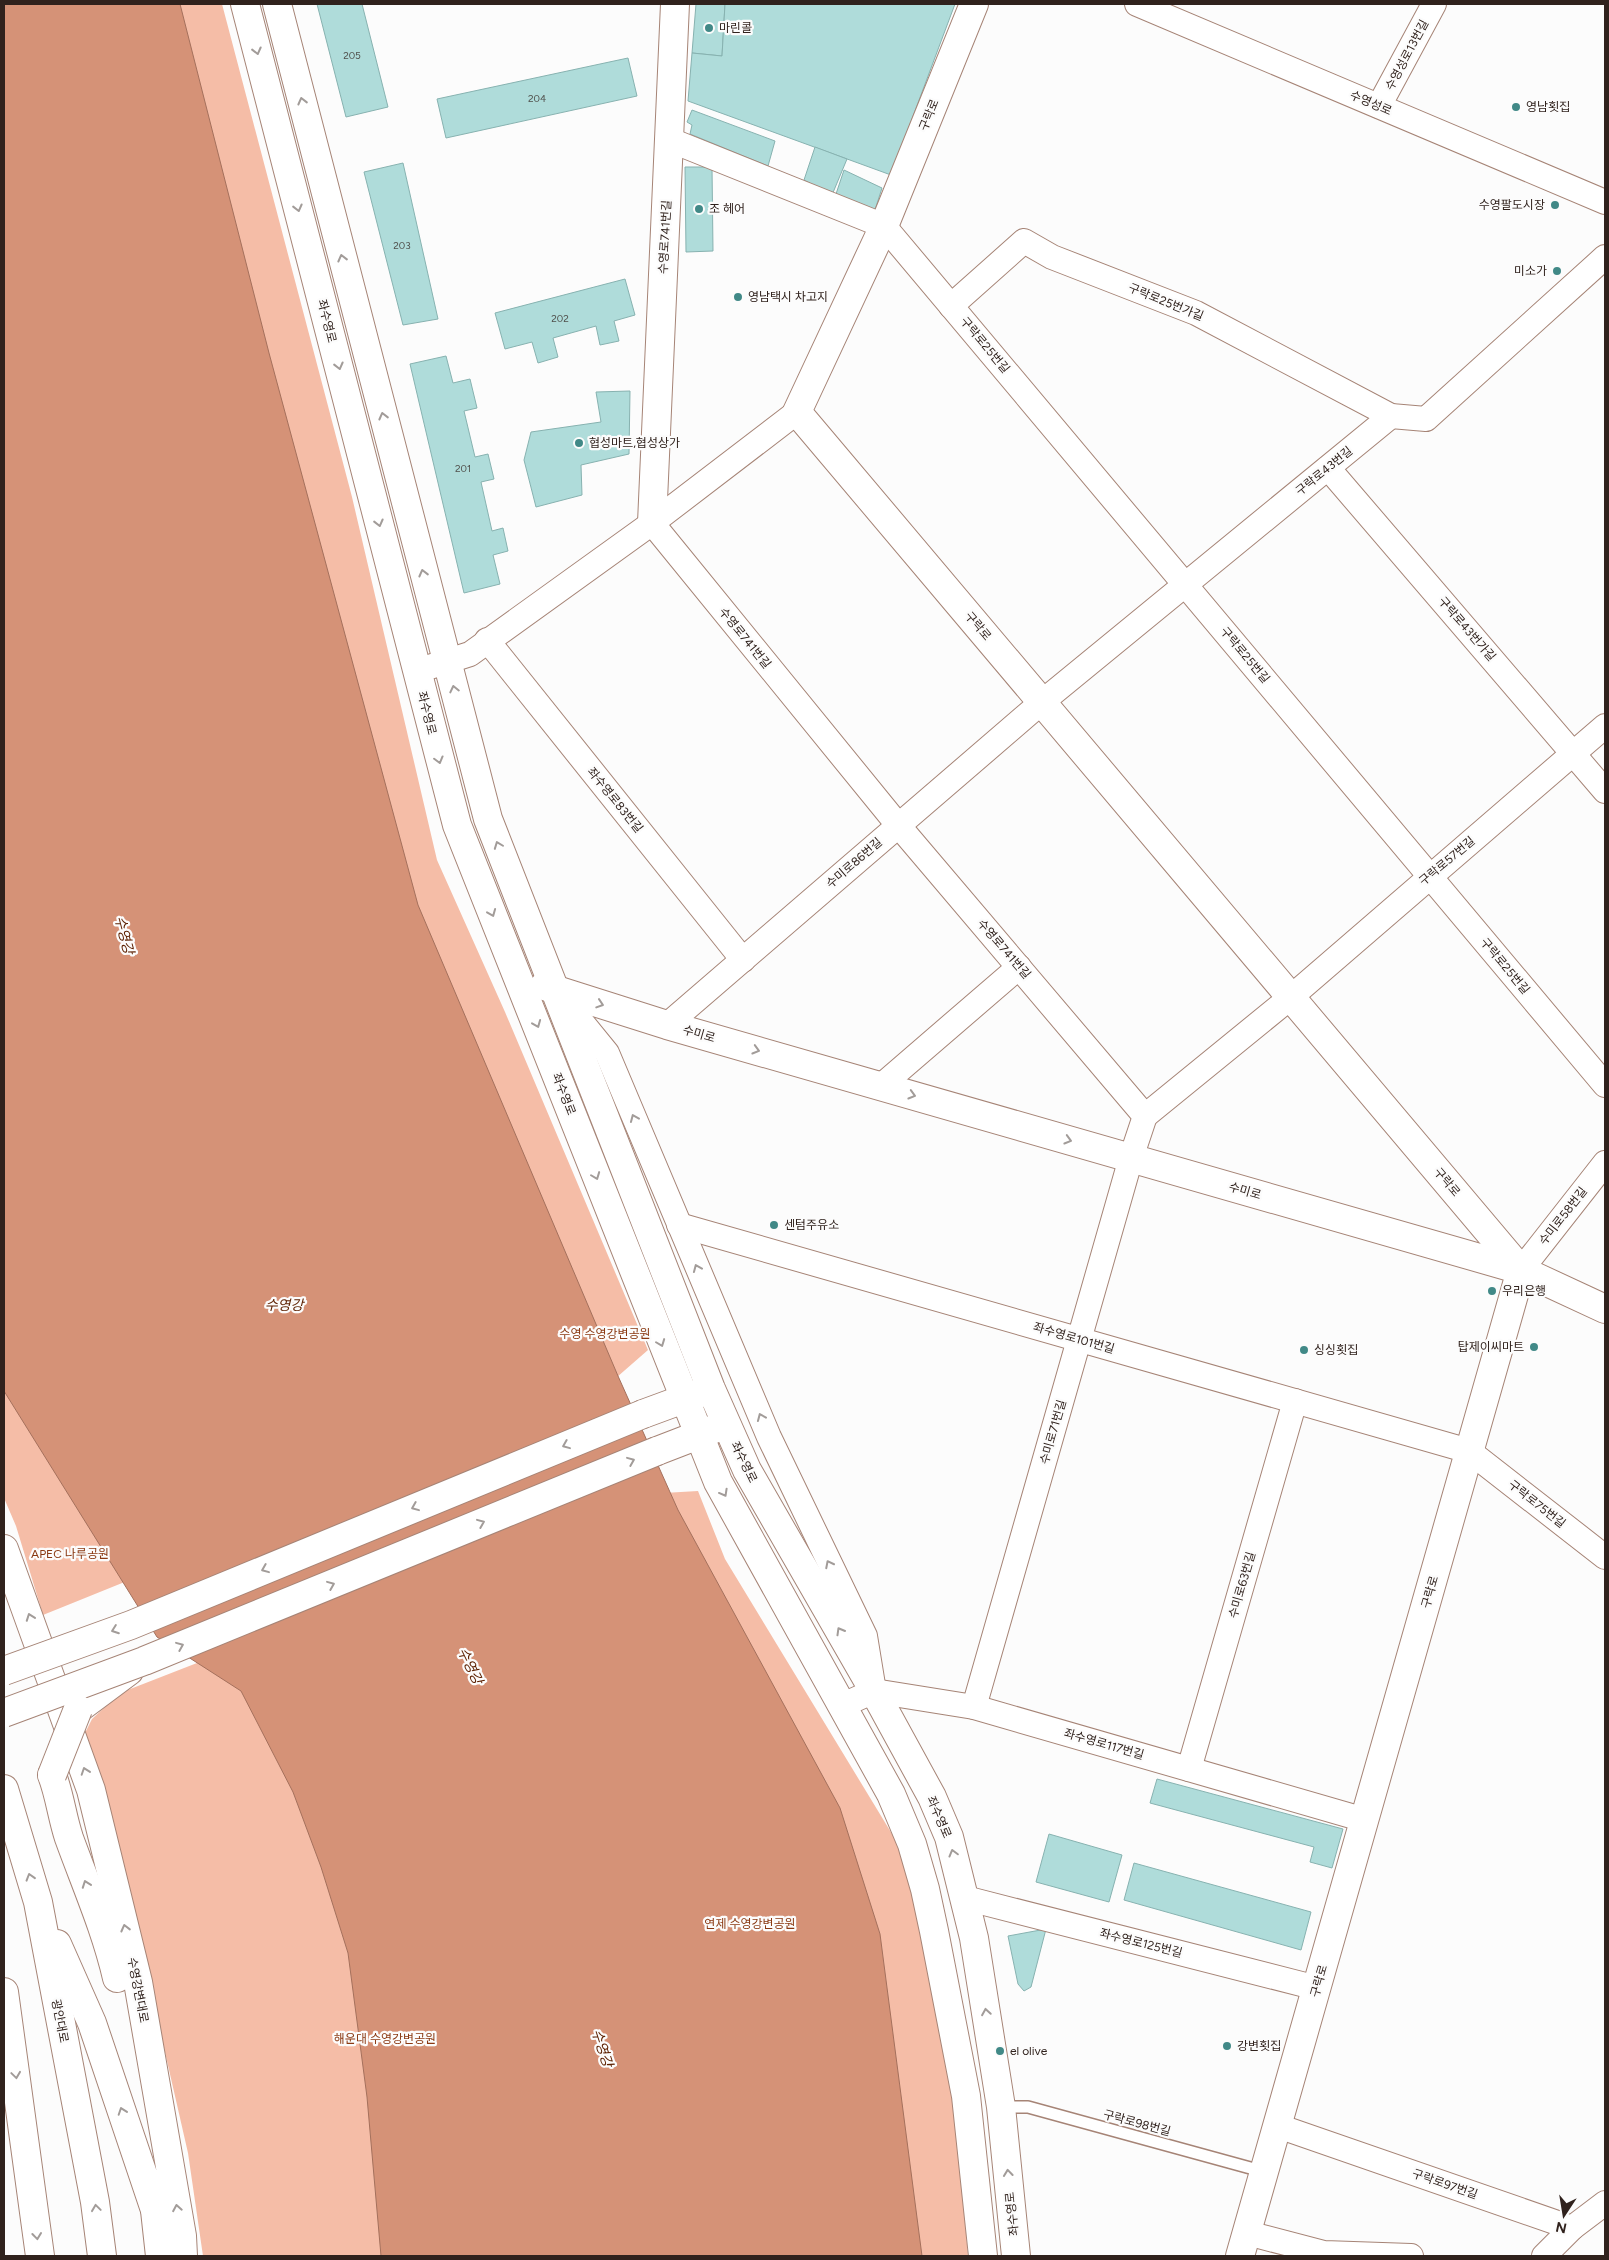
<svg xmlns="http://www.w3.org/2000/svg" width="1609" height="2260" viewBox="0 0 1609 2260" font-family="Figtree,'Noto Sans KR',sans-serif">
  <rect width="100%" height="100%" fill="#fcfcfc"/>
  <g fill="#f5bda7">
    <polygon points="161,4 222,4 352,497 437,860 505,1012 648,1350 593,1398 390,884"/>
    <polygon points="4,1376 137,1577 43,1615 16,1526 4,1498"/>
    <polygon points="698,1491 725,1559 906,1857 953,2081 968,2256 203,2256 188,2153 123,1868 82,1739 92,1719 120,1693 629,1495"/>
  </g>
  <polygon fill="#d59277" stroke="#a4705c" points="4,4 180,4 269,353 418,905 618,1376 678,1510 840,1808 880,1934 922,2256 381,2256 367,2097 348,1953 321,1867 293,1792 241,1691 157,1637 4,1391"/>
  <g fill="#afdcda" stroke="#87b2b0">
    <polygon points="317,4 362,4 388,107 346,117"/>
    <polygon points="696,4 725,4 722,56 692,53"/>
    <polygon points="725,4 955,4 891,175 688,101 692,53 722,56"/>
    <polygon points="628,58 637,96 446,138 437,99"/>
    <polygon points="692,110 775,141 768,166 690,134 692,125 687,122"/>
    <polygon points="815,147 847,159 832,195 804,180"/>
    <polygon points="403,163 438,319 403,325 364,172"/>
    <polygon points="685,167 712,167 713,251 686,252"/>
    <polygon points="844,170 882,188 874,213 835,197"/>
    <polygon points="625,279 635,315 614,321 619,341 600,345 596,326 553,338 558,357 538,363 532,342 505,349 495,313"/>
    <polygon points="446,356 453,383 470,379 477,408 464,411 475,457 488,454 494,479 481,482 492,531 503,528 508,551 493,555 500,584 464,593 410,364"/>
    <polygon points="630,391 629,454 581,465 582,495 536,507 524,460 531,432 601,422 596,392"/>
    <polygon points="1157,1779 1343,1829 1332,1868 1310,1862 1314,1847 1150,1803"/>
    <polygon points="1049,1834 1122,1855 1109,1902 1036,1882"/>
    <polygon points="1134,1863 1311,1912 1301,1950 1124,1900"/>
    <polygon points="1046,1929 1031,1987 1024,1991 1018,1984 1008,1936"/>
  </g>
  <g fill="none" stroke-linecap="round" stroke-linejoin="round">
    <g stroke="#a68476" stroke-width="14">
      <polyline id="lane" points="1001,2107 1028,2107 1265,2172"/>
    </g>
    <g stroke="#a68476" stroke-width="26">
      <g id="street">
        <polyline points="1137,4 1605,202"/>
        <polyline points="1379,106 1434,4"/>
        <polyline points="670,140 884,226 1605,1085"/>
        <polyline points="951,306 1024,241 1052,257 1196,313 1391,416 1426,419 1605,257"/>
        <polyline points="1328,468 1605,791"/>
        <polyline points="652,523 898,825 1145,1116 1131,1158 974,1707"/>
        <polyline points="487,640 743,960"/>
        <polyline points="417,671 470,654 652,523 797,412"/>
        <polyline points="563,999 607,1053 769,1437 865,1636 873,1685"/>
        <polyline points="667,1025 1042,702 1391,416"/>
        <polyline points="881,1086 1019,967"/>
        <polyline points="1145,1116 1291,997 1605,726"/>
        <polyline points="679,1225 1469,1451 1605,1557"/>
        <polyline points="1521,1270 1605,1163"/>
        <polyline points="841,1706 874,1691 974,1707 1365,1820"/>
        <polyline points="1189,1769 1295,1401"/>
        <polyline points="965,1898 1317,1988"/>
        <polyline points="1278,2126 1572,2228 1605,2203"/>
        <polyline points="1247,2233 1324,2253 1411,2256"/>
        <polyline points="1544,2256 1572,2228"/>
      </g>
    </g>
    <g stroke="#a68476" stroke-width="30">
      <g id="secondary">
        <polyline points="245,4 457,825 718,1482 891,1794 912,1844 925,1889 934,1931 966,2096 983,2256"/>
        <polyline points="277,4 488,819 711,1389 747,1470 874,1691 932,1797 949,1837 974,1938 1001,2107 1016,2256"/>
        <polyline points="974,4 884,226 797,412 1521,1270"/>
        <polyline points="652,523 675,4"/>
        <polyline points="544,986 667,1025 1521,1270 1605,1309"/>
        <polyline points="643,1414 700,1393"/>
        <polyline points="657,1451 714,1429"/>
        <polyline points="4,1549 91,1790 138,1982 182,2236 183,2256"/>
        <polyline points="78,1709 129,1671"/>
        <path d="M52,1775c8,21 10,42 17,63 17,47 37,92 48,140"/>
        <polyline points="152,2183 160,2256"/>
        <polyline points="1240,2256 1521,1270"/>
      </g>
    </g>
    <g stroke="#a68476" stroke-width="30">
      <g id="highway">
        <polyline points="4,1789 38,1902 95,2202 102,2256"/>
        <polyline points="57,1944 92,2023 154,2207"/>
        <polyline points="4,1992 40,2256"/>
      </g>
    </g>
    <use href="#lane" stroke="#fff" stroke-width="11"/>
    <use href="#street" stroke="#fff" stroke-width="24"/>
    <use href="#secondary" stroke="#fff" stroke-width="28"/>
    <use href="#highway" stroke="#fff" stroke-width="28"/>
    <g stroke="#a68476" stroke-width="30" stroke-linecap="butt">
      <g id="secondary-bridge">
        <polyline points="4,1671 131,1625 643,1414"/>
        <polyline points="4,1713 144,1661 657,1451"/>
        <polyline points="52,1775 78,1709"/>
      </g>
    </g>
    <use href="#secondary-bridge" stroke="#fff" stroke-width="28"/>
  </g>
  <defs><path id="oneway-chevron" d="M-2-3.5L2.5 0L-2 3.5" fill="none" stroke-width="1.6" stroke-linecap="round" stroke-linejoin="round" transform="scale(1.25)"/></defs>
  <g stroke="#a29c99">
    <use href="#oneway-chevron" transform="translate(257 51) rotate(76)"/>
    <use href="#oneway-chevron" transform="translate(302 101) rotate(-104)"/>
    <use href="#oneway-chevron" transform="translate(298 208) rotate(76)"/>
    <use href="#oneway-chevron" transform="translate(342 258) rotate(-104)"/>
    <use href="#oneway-chevron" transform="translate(339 366) rotate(76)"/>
    <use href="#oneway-chevron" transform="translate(383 416) rotate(-104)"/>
    <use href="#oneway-chevron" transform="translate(379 523) rotate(76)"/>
    <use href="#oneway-chevron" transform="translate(423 573) rotate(-104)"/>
    <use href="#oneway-chevron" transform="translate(454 689) rotate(-103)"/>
    <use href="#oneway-chevron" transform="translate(439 760) rotate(75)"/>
    <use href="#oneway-chevron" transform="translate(498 845) rotate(-111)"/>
    <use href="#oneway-chevron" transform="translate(492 913) rotate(68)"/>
    <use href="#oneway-chevron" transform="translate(600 1004) rotate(18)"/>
    <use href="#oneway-chevron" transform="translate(537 1024) rotate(68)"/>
    <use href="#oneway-chevron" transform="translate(756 1050) rotate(16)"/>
    <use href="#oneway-chevron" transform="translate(912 1095) rotate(16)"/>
    <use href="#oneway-chevron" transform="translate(634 1118) rotate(-113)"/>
    <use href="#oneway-chevron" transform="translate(1068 1140) rotate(16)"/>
    <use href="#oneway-chevron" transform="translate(596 1176) rotate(69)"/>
    <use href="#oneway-chevron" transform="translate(697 1268) rotate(-113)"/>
    <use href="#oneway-chevron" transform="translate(661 1343) rotate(69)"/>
    <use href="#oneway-chevron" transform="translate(761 1417) rotate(-113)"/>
    <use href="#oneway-chevron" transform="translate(566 1445) rotate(158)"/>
    <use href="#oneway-chevron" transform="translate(631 1461) rotate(-22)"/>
    <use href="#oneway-chevron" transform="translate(724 1493) rotate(61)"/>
    <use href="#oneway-chevron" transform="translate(415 1507) rotate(158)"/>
    <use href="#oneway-chevron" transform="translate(481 1523) rotate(-22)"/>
    <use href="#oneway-chevron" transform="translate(829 1564) rotate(-117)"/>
    <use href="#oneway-chevron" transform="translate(265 1569) rotate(158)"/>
    <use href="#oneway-chevron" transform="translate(331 1585) rotate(-22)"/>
    <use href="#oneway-chevron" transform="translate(30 1617) rotate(-110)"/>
    <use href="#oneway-chevron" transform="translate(115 1630) rotate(160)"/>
    <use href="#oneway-chevron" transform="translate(840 1631) rotate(-120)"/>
    <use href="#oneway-chevron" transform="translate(180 1646) rotate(-22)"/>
    <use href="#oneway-chevron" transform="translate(85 1771) rotate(-109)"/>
    <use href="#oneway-chevron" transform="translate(953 1853) rotate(-105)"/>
    <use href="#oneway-chevron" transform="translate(30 1877) rotate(-107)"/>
    <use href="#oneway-chevron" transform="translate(86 1884) rotate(-110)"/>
    <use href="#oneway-chevron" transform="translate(125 1928) rotate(-104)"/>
    <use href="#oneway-chevron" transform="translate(986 2012) rotate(-99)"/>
    <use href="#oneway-chevron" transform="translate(16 2075) rotate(82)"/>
    <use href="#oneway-chevron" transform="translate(122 2111) rotate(-109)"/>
    <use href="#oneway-chevron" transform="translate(1008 2173) rotate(-96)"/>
    <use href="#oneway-chevron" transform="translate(96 2208) rotate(-98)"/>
    <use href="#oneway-chevron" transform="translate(177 2208) rotate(-100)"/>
    <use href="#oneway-chevron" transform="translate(37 2236) rotate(83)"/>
  </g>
  <g fill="#418987" stroke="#fcfcfc" stroke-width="2">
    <circle cx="709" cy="28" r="5"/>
    <circle cx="1516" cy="107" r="5"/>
    <circle cx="1555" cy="205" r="5"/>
    <circle cx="699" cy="209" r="5"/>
    <circle cx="1557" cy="271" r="5"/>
    <circle cx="738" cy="297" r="5"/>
    <circle cx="579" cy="443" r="5"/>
    <circle cx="774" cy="1225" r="5"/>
    <circle cx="1492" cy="1291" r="5"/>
    <circle cx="1534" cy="1347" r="5"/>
    <circle cx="1304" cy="1350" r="5"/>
    <circle cx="1227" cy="2046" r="5"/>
    <circle cx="1000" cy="2051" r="5"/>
  </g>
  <g text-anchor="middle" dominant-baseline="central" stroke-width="4.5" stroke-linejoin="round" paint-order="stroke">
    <g font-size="10" fill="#50504c">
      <text x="352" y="55">205</text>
      <text x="537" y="98">204</text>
      <text x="402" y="245">203</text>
      <text x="560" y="318">202</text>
      <text x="463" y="468">201</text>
    </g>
    <g font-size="12" fill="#30221d" stroke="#fcfcfc" text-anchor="start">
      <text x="719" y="28">마린콜</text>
      <text x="1526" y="107">영남횟집</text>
      <text x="1545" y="205" text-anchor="end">수영팔도시장</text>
      <text x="709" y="209">조 헤어</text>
      <text x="1547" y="271" text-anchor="end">미소가</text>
      <text x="748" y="297">영남택시 차고지</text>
      <text x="589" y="443">협성마트,협성상가</text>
      <text x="784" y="1225">센텀주유소</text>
      <text x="1502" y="1291">우리은행</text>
      <text x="1524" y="1347" text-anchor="end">탑제이씨마트</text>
      <text x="1314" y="1350">싱싱횟집</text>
      <text x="1237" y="2046">강변횟집</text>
      <text x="1010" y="2051">el olive</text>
    </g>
    <g font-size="12" fill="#30221d" stroke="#fcfcfc">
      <text transform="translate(1407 55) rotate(-62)">수영성로13번길</text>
      <text transform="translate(1371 103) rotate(23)">수영성로</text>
      <text transform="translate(929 115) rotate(-68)">구락로</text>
      <text transform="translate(665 237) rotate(-87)">수영로741번길</text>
      <text transform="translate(1166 302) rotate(22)">구락로25번가길</text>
      <text transform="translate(327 321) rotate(76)">좌수영로</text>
      <text transform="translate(985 345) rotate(50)">구락로25번길</text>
      <text transform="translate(1324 471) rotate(-39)">구락로43번길</text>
      <text transform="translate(978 626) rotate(50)">구락로</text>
      <text transform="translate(1467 629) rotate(49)">구락로43번가길</text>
      <text transform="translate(745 638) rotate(51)">수영로741번길</text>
      <text transform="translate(1245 655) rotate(50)">구락로25번길</text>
      <text transform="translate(427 713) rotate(76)">좌수영로</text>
      <text transform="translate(615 800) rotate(51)">좌수영로83번길</text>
      <text transform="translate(1447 861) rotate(-40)">구락로57번길</text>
      <text transform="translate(854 863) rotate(-41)">수미로86번길</text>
      <text transform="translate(1004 949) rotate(49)">수영로741번길</text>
      <text transform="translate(1505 966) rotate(50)">구락로25번길</text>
      <text transform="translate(699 1034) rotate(16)">수미로</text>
      <text transform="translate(564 1094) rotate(69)">좌수영로</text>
      <text transform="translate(1447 1182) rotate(50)">구락로</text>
      <text transform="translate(1245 1191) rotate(16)">수미로</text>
      <text transform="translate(1563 1216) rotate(-52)">수미로58번길</text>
      <text transform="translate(1074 1338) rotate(16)">좌수영로101번길</text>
      <text transform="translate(1053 1432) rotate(-74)">수미로71번길</text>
      <text transform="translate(744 1462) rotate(64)">좌수영로</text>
      <text transform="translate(1537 1504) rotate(38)">구락로75번길</text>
      <text transform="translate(1242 1585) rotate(-74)">수미로63번길</text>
      <text transform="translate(1430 1592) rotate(-74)">구락로</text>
      <text transform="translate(1104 1744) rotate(16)">좌수영로117번길</text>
      <text transform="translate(939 1817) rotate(67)">좌수영로</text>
      <text transform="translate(1141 1943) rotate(14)">좌수영로125번길</text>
      <text transform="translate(1319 1981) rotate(-74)">구락로</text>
      <text transform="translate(138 1990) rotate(79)">수영강변대로</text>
      <text transform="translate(60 2021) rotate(79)">광안대로</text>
      <text transform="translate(1137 2123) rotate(15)">구락로98번길</text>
      <text transform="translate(1445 2184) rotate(19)">구락로97번길</text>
      <text transform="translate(1012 2214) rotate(-96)">좌수영로</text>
    </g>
    <g font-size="12" fill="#8a3912" stroke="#fcfcfc">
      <text x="605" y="1334">수영 수영강변공원</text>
      <text x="70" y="1554">APEC 나루공원</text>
      <text x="750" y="1924">연제 수영강변공원</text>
      <text x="385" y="2039">해운대 수영강변공원</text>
    </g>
    <g font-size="14" font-style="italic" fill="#5d2102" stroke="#fcfcfc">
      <text transform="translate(124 935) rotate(75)">수영강</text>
      <text x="284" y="1305">수영강</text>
      <text transform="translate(470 1666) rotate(64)">수영강</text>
      <text transform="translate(602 2048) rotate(72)">수영강</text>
    </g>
  </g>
  <rect width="1609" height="2260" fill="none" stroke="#30221d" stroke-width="10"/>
  <g transform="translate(1564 2215) rotate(192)" stroke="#fcfcfc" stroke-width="4" paint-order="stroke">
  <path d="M0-4L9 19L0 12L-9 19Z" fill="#30221d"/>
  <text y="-8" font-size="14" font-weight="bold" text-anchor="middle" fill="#30221d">N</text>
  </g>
</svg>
